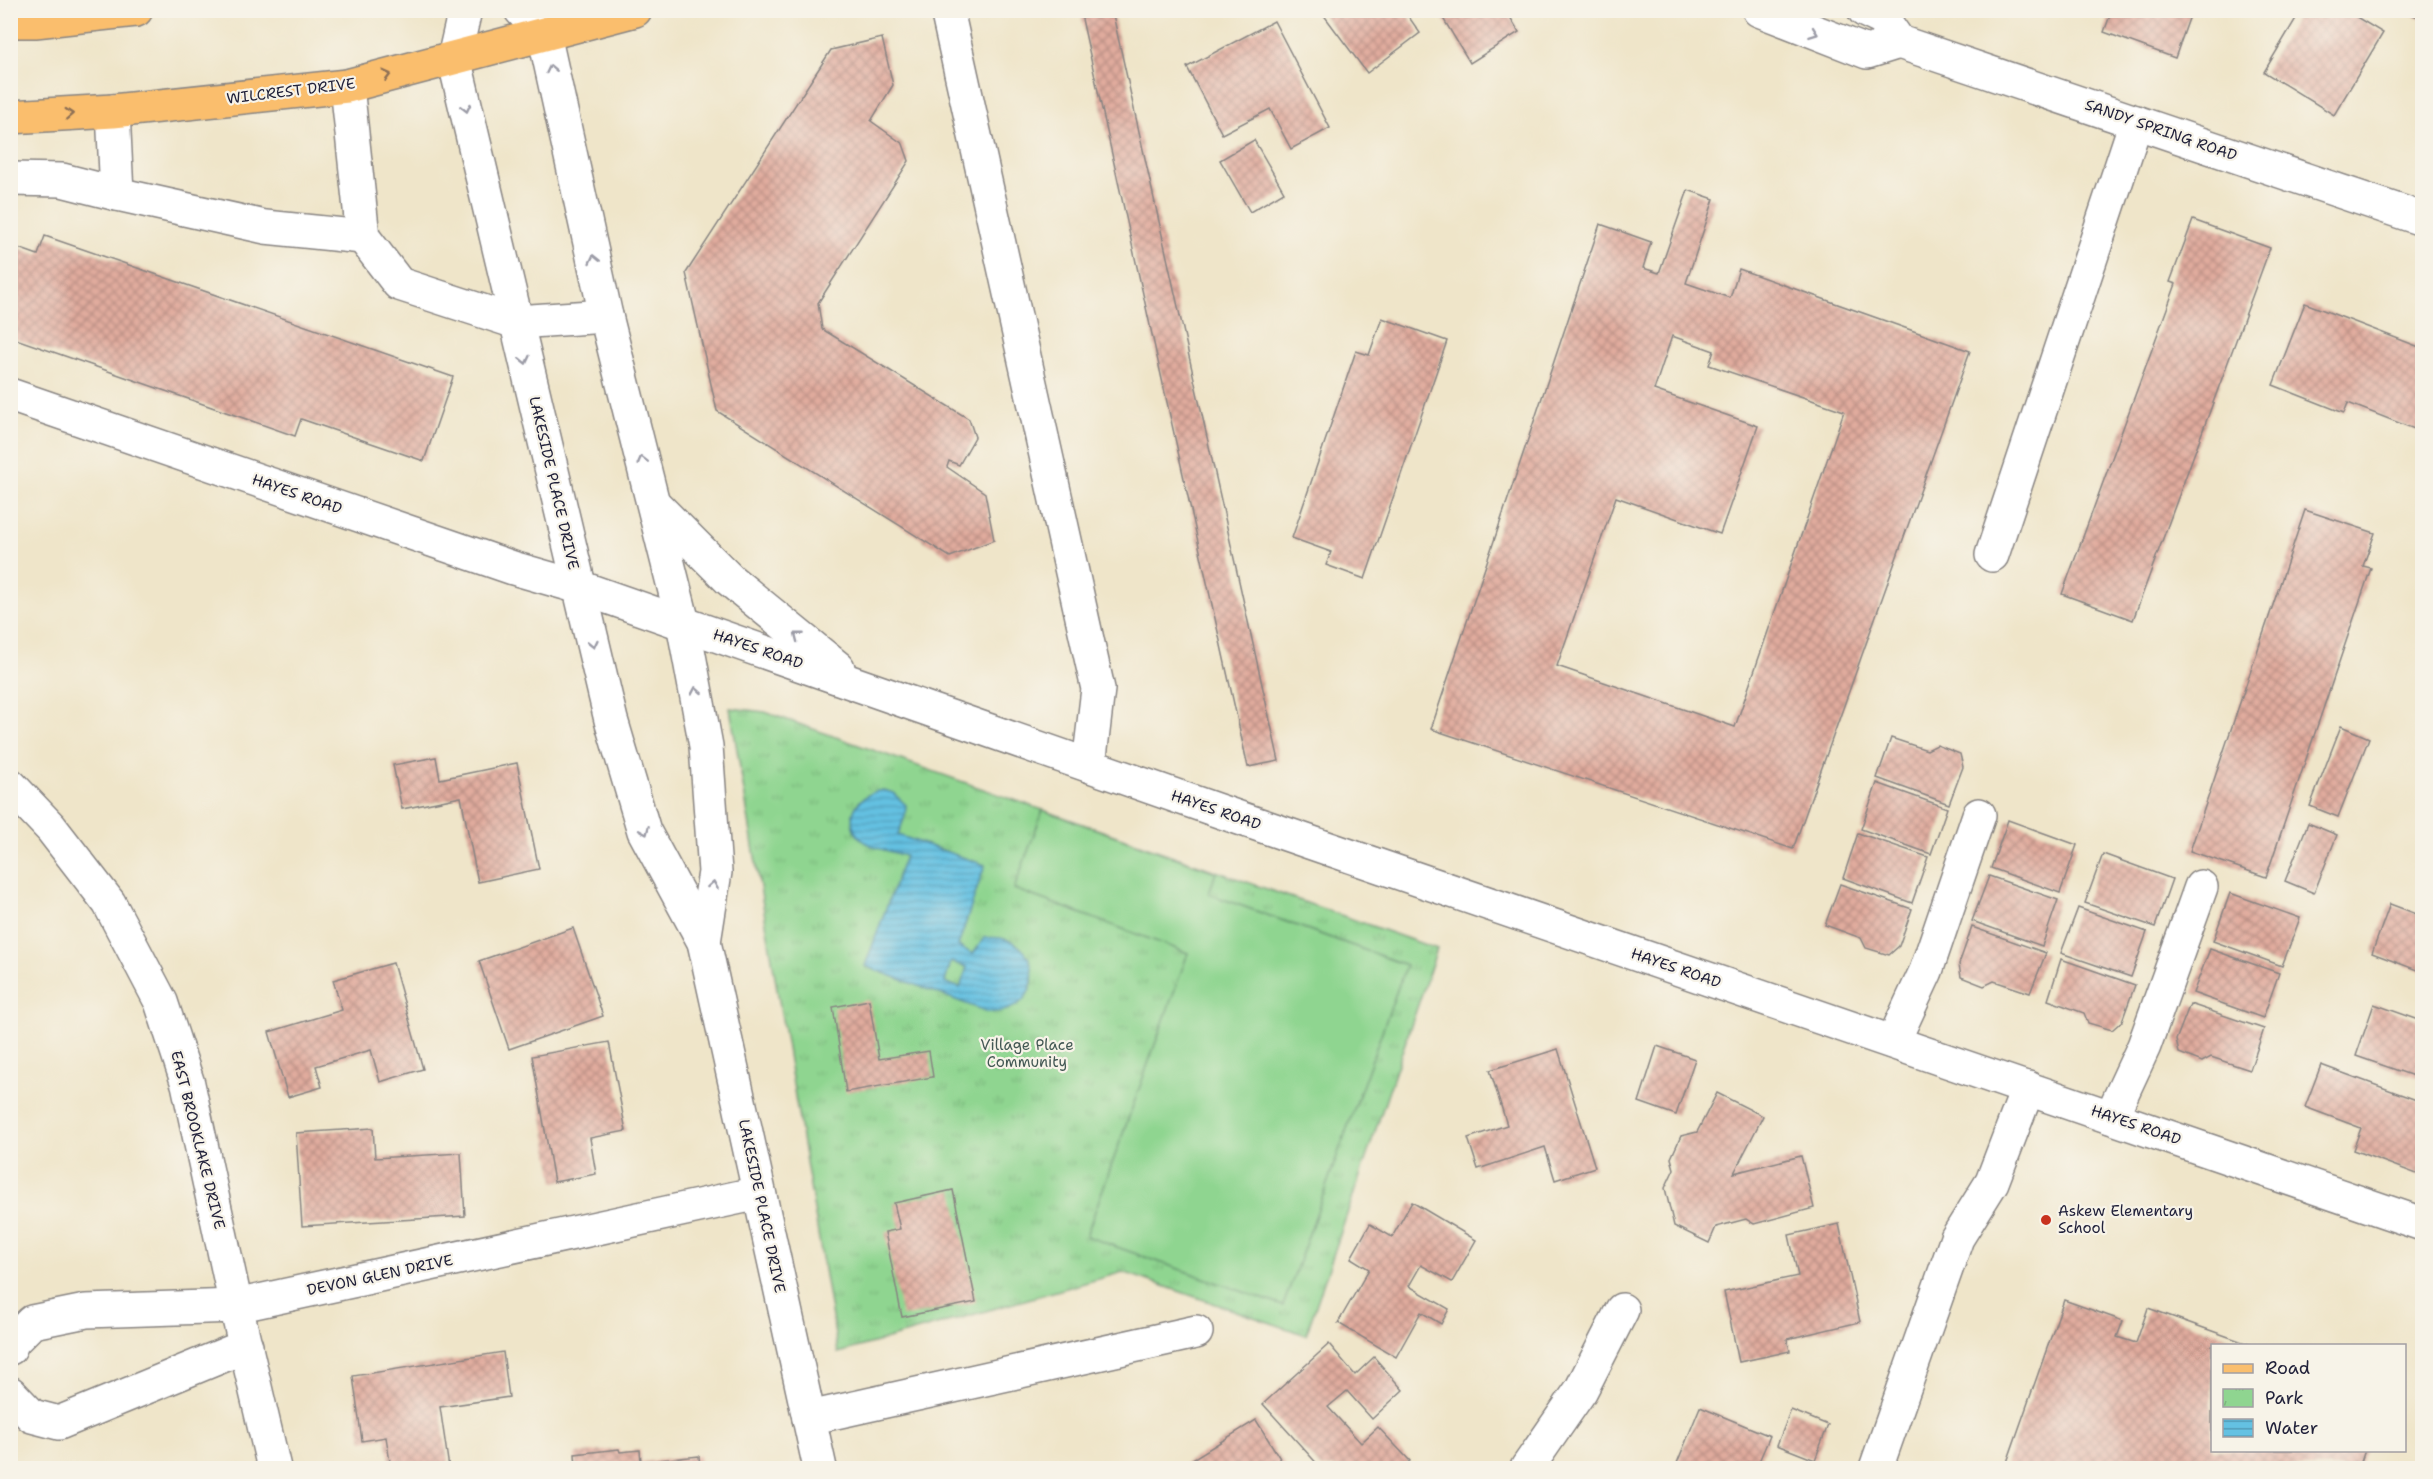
<svg xmlns="http://www.w3.org/2000/svg" width="2433" height="1479" viewBox="0 0 2433 1479" font-family="'Shantell Sans',sans-serif">
  <defs>
    <pattern id="park-tufts" width="24" height="20" patternUnits="userSpaceOnUse" patternTransform="scale(1.5)"><rect width="24" height="20" fill="#8fd590"/><path d="M3 7l-1-3M5 7V3M7 7l1-3M15 17l-1-3M17 17v-4M19 17l1-3" fill="none" stroke="#7bb77d"/></pattern>
    <pattern id="water-rules" width="6" height="5" patternUnits="userSpaceOnUse" patternTransform="scale(1.5)"><rect width="6" height="5" fill="#64c1e2"/><path d="M0 2.5h6" fill="none" stroke="#529cb8"/></pattern>
    <pattern id="building-cross-hatch" width="8" height="8" patternUnits="userSpaceOnUse" patternTransform="scale(1.5)"><rect width="8" height="8" fill="#e1ac9e"/><path d="M0 0l8 8M0 8l8-8" fill="none" stroke="#b68c82"/></pattern>
  </defs>
  <rect width="100%" height="100%" fill="#f7f3e8"/>
  <filter id="ink" filterUnits="userSpaceOnUse"><feTurbulence type="fractalNoise" baseFrequency=".0167" numOctaves="2"/><feDisplacementMap in="SourceGraphic" scale="12" xChannelSelector="R" yChannelSelector="G"/><feConvolveMatrix kernelMatrix="1 2 1 2 8 2 1 2 1" color-interpolation-filters="sRGB"/></filter>
  <filter id="wash" filterUnits="userSpaceOnUse"><feTurbulence type="fractalNoise" baseFrequency=".008" numOctaves="4" result="noise"/><feDisplacementMap in="SourceGraphic" scale="24" xChannelSelector="R" yChannelSelector="G"/><feGaussianBlur stdDeviation="1.35" result="paint"/><feColorMatrix in="noise" values="0 0 0 0 0 0 0 0 0 0 0 0 0 0 0 0 0 1.4 0 .05"/><feComposite in="paint" operator="in"/></filter>
  <g filter="url(#wash)">
    <rect width="100%" height="100%" fill="#efe5c9"/>
    <polygon fill="url(#park-tufts)" stroke="#587c66" stroke-width="1.5" points="730,708 765,712 1437,949 1306,1335 1123,1272 838,1353"/>
    <polygon fill="#8fd590" stroke="#587c66" stroke-width="1.5" points="1043,810 1216,872 1209,894 1406,965 1283,1306 1086,1236 1188,953 1014,889"/>
    <path fill="url(#water-rules)" stroke="#43728e" stroke-width="1.5" fill-rule="evenodd" d="M884,790l9,3 13,12 -1,11 -7,19 87,30 -27,81 15,8 11,-16c63,-8 65,78 4,74l-123,-46 40,-110c-13,-5 -29,-6 -40,-14 -26,-18 -9,-50 19,-52zM951,962l16,5 -7,21 -15,-6z"/>
    <g id="blocks">
      <g fill="url(#building-cross-hatch)" fill-rule="evenodd">
        <polygon points="1080,10 1112,10 1279,761 1248,767"/>
        <polygon points="1320,10 1404,10 1420,33 1367,73"/>
        <polygon points="1438,10 1506,10 1519,32 1470,63"/>
        <polygon points="2112,10 2192,10 2175,58 2104,32"/>
        <polygon points="2301,10 2345,10 2383,33 2334,115 2264,72"/>
        <polygon points="2401,10 2422,10 2422,18 2400,11"/>
        <polygon points="1274,21 1330,128 1291,149 1270,109 1222,134 1187,67"/>
        <polygon points="882,38 893,85 871,121 903,144 909,161 818,303 822,329 969,419 975,437 959,465 949,461 947,467 985,493 994,540 950,557 717,411 686,273 831,50"/>
        <polygon points="1254,140 1284,192 1250,212 1220,160"/>
        <path d="M1688,190l26,9 -28,84 44,15 9,-29 231,82 -177,498 -362,-120 169,-505 51,18 -8,26 16,5zM1672,336l42,15 -5,14 135,46 -109,316 -178,-61 59,-169 104,37 38,-108 -104,-36z"/>
        <polygon points="2193,220 2270,248 2133,620 2062,594 2176,284 2170,282"/>
        <polygon points="45,236 453,377 424,461 301,419 295,436 10,337 10,245 38,255"/>
        <polygon points="2305,303 2422,348 2422,432 2348,403 2344,413 2273,385"/>
        <polygon points="1382,318 1447,341 1365,579 1326,565 1331,552 1292,538 1356,351 1369,355"/>
        <polygon points="2305,510 2375,533 2363,566 2371,568 2266,877 2190,851"/>
        <polygon points="2341,726 2369,738 2338,817 2310,806"/>
        <polygon points="1891,738 1927,750 1937,745 1960,754 1963,767 1949,804 1877,778"/>
        <polygon points="436,757 440,779 517,763 539,869 478,882 461,797 402,809 393,765"/>
        <polygon points="1877,783 1947,808 1931,854 1861,829"/>
        <polygon points="2008,820 2077,845 2060,893 1991,868"/>
        <polygon points="2308,823 2337,835 2314,893 2285,881"/>
        <polygon points="1858,833 1928,857 1912,903 1843,878"/>
        <polygon points="2103,854 2172,879 2155,927 2085,903"/>
        <polygon points="1989,876 2058,900 2042,946 1972,921"/>
        <polygon points="1840,884 1912,909 1899,946 1889,955 1866,948 1861,938 1825,925"/>
        <polygon points="2230,893 2300,918 2282,966 2213,941"/>
        <polygon points="2390,904 2422,916 2422,972 2372,953"/>
        <polygon points="2078,908 2147,932 2131,977 2061,953"/>
        <polygon points="1972,927 2046,953 2030,993 1994,981 1984,986 1961,977 1959,964"/>
        <polygon points="573,928 603,1016 509,1049 479,961"/>
        <polygon points="2210,949 2279,973 2263,1018 2193,993"/>
        <polygon points="2061,959 2135,985 2122,1021 2112,1030 2088,1023 2084,1013 2048,1000"/>
        <polygon points="393,963 423,1069 380,1082 371,1050 316,1066 322,1087 288,1097 269,1032 342,1010 333,980"/>
        <polygon points="869,1000 879,1059 929,1051 933,1077 846,1092 833,1007"/>
        <polygon points="2190,1004 2264,1029 2250,1070 2211,1057 2202,1062 2179,1053 2176,1040"/>
        <polygon points="2374,1004 2422,1021 2422,1079 2356,1056"/>
        <polygon points="609,1042 626,1131 590,1138 596,1174 554,1182 532,1056"/>
        <polygon points="1657,1046 1695,1059 1676,1115 1639,1102"/>
        <polygon points="1558,1049 1595,1167 1555,1180 1545,1147 1478,1169 1468,1138 1507,1125 1490,1070"/>
        <polygon points="2321,1065 2422,1102 2422,1176 2353,1150 2361,1128 2305,1107"/>
        <polygon points="1717,1093 1763,1116 1734,1173 1801,1156 1814,1208 1754,1224 1746,1219 1716,1227 1709,1243 1674,1226 1665,1188 1674,1169 1671,1158 1681,1136 1697,1132"/>
        <polygon points="373,1128 375,1158 461,1153 465,1216 302,1226 296,1133"/>
        <polygon points="953,1190 976,1302 902,1317 885,1232 900,1229 894,1203"/>
        <polygon points="1412,1202 1476,1240 1452,1282 1421,1265 1409,1286 1449,1309 1441,1324 1421,1312 1396,1357 1338,1323 1369,1269 1351,1258 1370,1224 1392,1237"/>
        <polygon points="1839,1224 1860,1322 1787,1339 1790,1351 1739,1362 1724,1292 1798,1276 1789,1235"/>
        <polygon points="2064,1300 2123,1321 2117,1337 2136,1343 2148,1308 2251,1345 2212,1346 2212,1450 2365,1450 2359,1468 2005,1468"/>
        <polygon points="1329,1344 1355,1375 1374,1357 1403,1390 1372,1419 1347,1391 1328,1407 1361,1443 1378,1427 1410,1461 1401,1468 1321,1468 1263,1404"/>
        <polygon points="503,1352 509,1397 440,1407 449,1468 391,1468 386,1437 362,1441 353,1376"/>
        <polygon points="1700,1407 1770,1436 1757,1466 1748,1462 1745,1468 1675,1468"/>
        <polygon points="1791,1410 1828,1425 1815,1460 1777,1445"/>
        <polygon points="1256,1420 1286,1468 1178,1468"/>
        <polygon points="619,1449 620,1452 640,1450 641,1462 699,1456 700,1468 576,1468 575,1454"/>
      </g>
    </g>
  </g>
  <g filter="url(#ink)">
    <use href="#blocks" fill-opacity="0" stroke="#888482" stroke-width="1.5"/>
    <g fill="none" stroke-linecap="round" stroke-linejoin="round">
      <g stroke="#888482" stroke-width="36">
        <g id="minor">
          <polyline points="465,10 454,58 611,720 644,831 704,942 820,1468"/>
          <polyline points="521,10 544,34 606,316 683,623 706,746 715,872 704,942"/>
          <polyline points="947,10 1098,689 1089,765"/>
          <polyline points="1759,10 1867,52 1899,42"/>
          <polyline points="1864,10 1883,19 1899,42 2422,219"/>
          <polyline points="347,86 363,237 399,284 516,322 606,316"/>
          <polyline points="113,111 117,194"/>
          <polyline points="10,179 62,180 117,194 265,227 363,237"/>
          <polyline points="10,395 513,568 579,587 1216,810 2422,1224"/>
          <polyline points="655,505 730,580 838,668"/>
          <polyline points="1992,555 2136,122"/>
          <polyline points="10,785 51,828 109,903 161,1002 188,1084 236,1306 274,1468"/>
          <polyline points="1893,1042 1926,971 1979,815"/>
          <polyline points="2111,1117 2144,1046 2201,887"/>
          <polyline points="10,1348 13,1341 32,1322 86,1311 236,1306 759,1193"/>
          <polyline points="10,1393 32,1416 59,1423 246,1346"/>
          <polyline points="809,1418 1196,1332"/>
          <polyline points="1527,1468 1581,1390 1622,1310"/>
          <polyline points="1876,1468 1957,1238 1992,1182 2028,1088"/>
        </g>
      </g>
      <g stroke="#888482" stroke-width="36">
        <g id="major">
          <polyline points="10,21 35,21 136,10"/>
          <polyline points="10,117 113,111 347,86 635,10"/>
        </g>
      </g>
      <use href="#minor" stroke="#fff" stroke-width="33"/>
      <use href="#major" stroke="#fabe6d" stroke-width="33"/>
    </g>
    <defs><path id="oneway-chevron" d="M-2-3.5L2.5 0L-2 3.5" fill="none" stroke-width="1.6" stroke-linecap="round" stroke-linejoin="round" transform="scale(1.5)"/></defs>
    <g stroke="#9c9ca7">
      <use href="#oneway-chevron" transform="translate(1814 33) rotate(20)"/>
      <use href="#oneway-chevron" transform="translate(551 69) rotate(-102)"/>
      <use href="#oneway-chevron" transform="translate(466 108) rotate(77)"/>
      <use href="#oneway-chevron" transform="translate(594 259) rotate(-103)"/>
      <use href="#oneway-chevron" transform="translate(525 360) rotate(77)"/>
      <use href="#oneway-chevron" transform="translate(642 460) rotate(-104)"/>
      <use href="#oneway-chevron" transform="translate(798 636) rotate(-142)"/>
      <use href="#oneway-chevron" transform="translate(593 644) rotate(77)"/>
      <use href="#oneway-chevron" transform="translate(696 691) rotate(-100)"/>
      <use href="#oneway-chevron" transform="translate(645 831) rotate(67)"/>
      <use href="#oneway-chevron" transform="translate(713 885) rotate(-81)"/>
    </g>
    <g stroke="#8e7054">
      <use href="#oneway-chevron" transform="translate(387 75) rotate(-15)"/>
      <use href="#oneway-chevron" transform="translate(69 114) rotate(-3)"/>
    </g>
  </g>
  <circle fill="#c8321e" stroke="#f7f3e8" stroke-width="2" cx="2046" cy="1220" r="6"/>
  <g text-anchor="middle" dominant-baseline="central" stroke-width="4.5" stroke-linejoin="round" paint-order="stroke">
    <g font-size="15" fill="#22223b" stroke="#f7f3e8">
      <text transform="translate(291 91) rotate(-7)">WILCREST DRIVE</text>
      <text transform="translate(2161 130) rotate(19)">SANDY SPRING ROAD</text>
      <text transform="translate(554 483) rotate(77)">LAKESIDE PLACE DRIVE</text>
      <text transform="translate(297 494) rotate(19)">HAYES ROAD</text>
      <text transform="translate(758 649) rotate(19)">HAYES ROAD</text>
      <text transform="translate(1216 810) rotate(19)">HAYES ROAD</text>
      <text transform="translate(1676 968) rotate(19)">HAYES ROAD</text>
      <text transform="translate(2136 1125) rotate(19)">HAYES ROAD</text>
      <text transform="translate(198 1140) rotate(76)">EAST BROOKLAKE DRIVE</text>
      <text transform="translate(762 1206) rotate(78)">LAKESIDE PLACE DRIVE</text>
      <text transform="translate(380 1275) rotate(-12)">DEVON GLEN DRIVE</text>
    </g>
    <g font-size="15" fill="#435854" stroke="#f7f3e8">
      <text x="1027" y="1045">Village Place<tspan x="1027" dy="17">Community</tspan></text>
    </g>
    <g font-size="15" fill="#22223b" stroke="#f7f3e8" text-anchor="start">
      <text x="2058" y="1211">Askew Elementary<tspan x="2058" dy="17">School</tspan></text>
    </g>
  </g>
  <rect width="2433" height="1479" fill="none" stroke="#f7f3e8" stroke-width="36"/>
  <rect x="2211" y="1344" width="195" height="108" fill="#f7f3e8" stroke="#a29fa3" stroke-width="1.5"/>
  <rect x="2223" y="1364" width="30" height="9" fill="#fabe6d" stroke="#a29fa3" stroke-width="1.5"/>
  <text x="2265" y="1374" font-size="18" fill="#22223b">Road</text>
  <rect x="2223" y="1389" width="30" height="18" fill="url(#park-tufts)" stroke="#a29fa3" stroke-width="1.5"/>
  <text x="2265" y="1404" font-size="18" fill="#22223b">Park</text>
  <rect x="2223" y="1419" width="30" height="18" fill="url(#water-rules)" stroke="#a29fa3" stroke-width="1.5"/>
  <text x="2265" y="1434" font-size="18" fill="#22223b">Water</text>
</svg>
